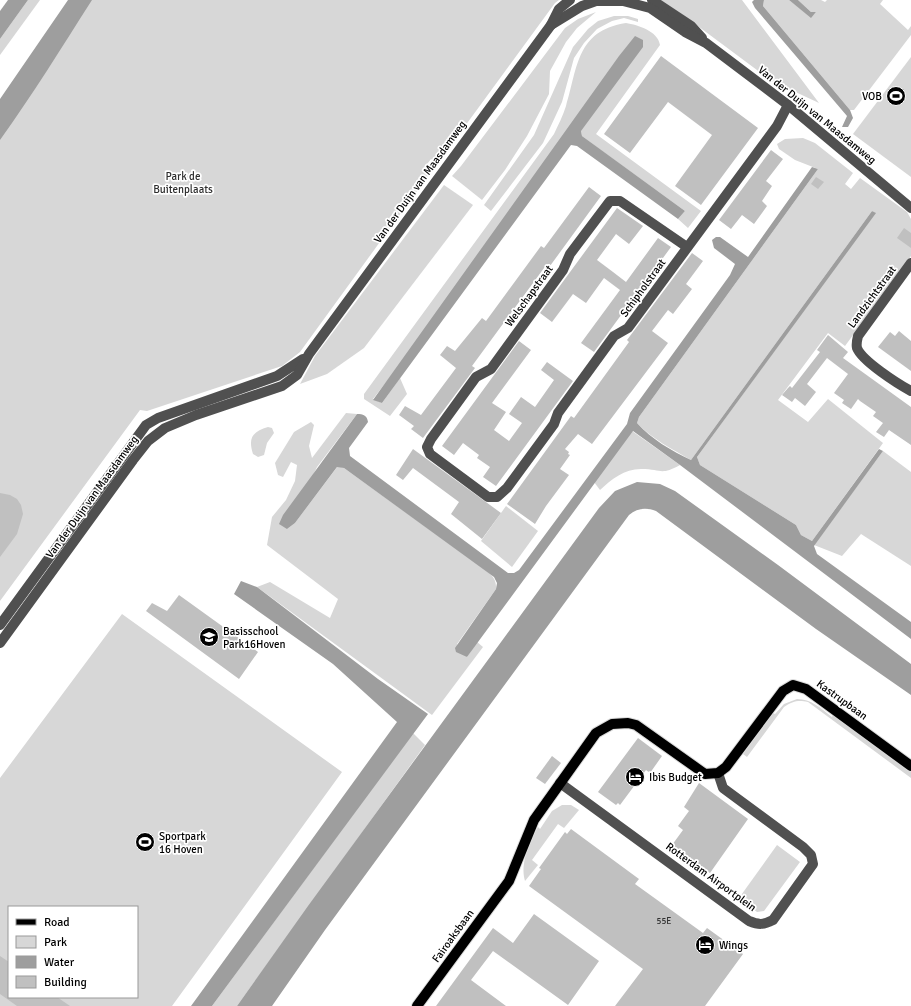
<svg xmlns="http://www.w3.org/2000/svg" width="911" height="1006" viewBox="0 0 911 1006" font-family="Signika,sans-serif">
  <rect width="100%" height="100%" fill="#fff"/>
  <g fill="#d7d7d7" fill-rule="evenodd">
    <polygon points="28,0 40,0 0,55 0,39"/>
    <polygon points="76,0 559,0 555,3 438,163 431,159 424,168 430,173 300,352 282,366 147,411 140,410 0,601 0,116"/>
    <polygon points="661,0 742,0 819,103 787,88 784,90 679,12"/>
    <polygon points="764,0 789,0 811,17 816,12 811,12 798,0 821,0 825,2 827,0 883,0 880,4 908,30 911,26 911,35 854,110 850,110 763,6"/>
    <polygon points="596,12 577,28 566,42 550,71 549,94 527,136 505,170 482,200 452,176 461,166 565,28 578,19"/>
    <polygon points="614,16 628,16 638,19 638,22 624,18 612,21 597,29 584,43 574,58 562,102 543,143 491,211 484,205 534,135 573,47 588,29 598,21"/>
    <path d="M626,23c12,2 32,8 34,22l-64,89 105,77 -13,17 -10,-9 7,-8 -87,-63 -16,-12 -1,-5 -208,268 9,4 18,-25 7,16 -17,22 -26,-17v-5l190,-260c4,-9 9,-18 12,-28 12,-39 10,-75 60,-83z"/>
    <polygon points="911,57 911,177 853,134"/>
    <path d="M803,138l12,5 38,30 -8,11 6,5 9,-11 47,34 4,7v37l-66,90 -17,-13 -50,67 30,22 20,-23 55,44 -71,98 -11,-6 -5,-10 -96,-60 -3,-8 178,-244 -3,-2 -181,249c-19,-11 -39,-21 -54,-37l2,-6 179,-248 -23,-9 -16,-11 -2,-5 8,-5z"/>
    <polygon points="444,185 473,205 364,348 327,374 300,384 315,356"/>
    <path d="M346,413l11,1 -40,53 -30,62 8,-6 43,-57 6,2 136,98c9,7 17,11 16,23l-39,55 10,13 10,-15 6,5 -51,68 -175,-128 13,-5 60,36 8,-19 -71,-54 5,-28 14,-17 9,-19 2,-16 -6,-3 -8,15 -5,-2 -3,-12 19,-31 17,-10 3,3 -5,21 3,12z"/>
    <path d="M268,427l4,1 2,5 -7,10 -3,12 -6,2 -5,-3c-5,-16 -1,-22 15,-27z"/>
    <path d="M632,431l48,34c-20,11 -18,4 -39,4 -17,0 -29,10 -41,21l-6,-8z"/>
    <polygon points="883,451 911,472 911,566 861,534 842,556 814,545"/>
    <polygon points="506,506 538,531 512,567 481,541"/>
    <path d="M122,614l220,158 -170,234h-172v-228zM9,907h128v90h-128z"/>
    <path d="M797,699c14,0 24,9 35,18l1,-2 78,57v6l-103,-76c-10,-2 -15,-1 -24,5l-37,50 -4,-3 30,-41 2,1 9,-10z"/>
    <polygon points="413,733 425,745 237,1006 212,1006"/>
    <path d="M562,805h9l8,5 -15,18 -6,-4 -26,36 6,5 -13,16c-5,-18 4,-38 13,-54l2,2 12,-18z"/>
    <polygon points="777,845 800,862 764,911 757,912 739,898"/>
  </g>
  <g fill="#9e9e9e">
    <polygon points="8,0 28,0 0,39 0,11"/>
    <path d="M68,0h24c-30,47 -59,94 -92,140v-41z"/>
    <polygon points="754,0 764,0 763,6 850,110 853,118 848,127 842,127 847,116 755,8 752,2"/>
    <polygon points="789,0 798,0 811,12 816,12 811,18"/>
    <polygon points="635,36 643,40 643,47 581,131 582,136 685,211 678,219 577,146 571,145 382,403 373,400 619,56"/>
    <path d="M812,167l6,2 -179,248 -2,6c14,16 35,28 54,37l181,-249 4,2 -179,244 3,8 96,60 5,10 11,6 67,-92 4,2 -69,95 3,8 94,68v17l-231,-174 -47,-34 -166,226 -11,-5 -1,-4 41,-59 1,-6 -3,-6 -150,-109 -7,-1 -42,56 -8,6 -8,-5 4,-9 74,-101c6,0 10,1 11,8l-19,26 1,8 158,117h6l5,-3 108,-146 3,-11 100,-138 5,-11 -21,-16 -2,-8 4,-3h4l28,20z"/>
    <path d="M637,482l23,2 15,7 103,74 133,99v31l-95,-66 -160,-118c-10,-4 -19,-3 -27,4l-304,415 -53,76h-35l71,-100 291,-398 16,-17z"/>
    <polygon points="241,581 257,587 378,679 428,714 212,1006 191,1006 397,722 333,664 234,594"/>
  </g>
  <g fill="#c0c0c0">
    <polygon points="661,56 758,128 701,205 675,186 712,135 668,102 630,153 604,134"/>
    <polygon points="771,150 783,159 766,181 772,186 762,201 767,206 754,224 742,215 731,229 719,220"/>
    <polygon points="816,177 824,182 818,189 811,184"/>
    <polygon points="589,187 601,196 550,266 547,264 472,366 475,368 423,438 411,429 414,426 399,415 405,406 421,415 456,368 440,355 447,346 455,351 482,318 486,321 541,246 544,248"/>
    <polygon points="617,208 643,226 629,244 616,234 597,260 613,272 626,282 658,238 671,247 594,352 581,343 620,290 604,278 586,303 573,294 552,322 540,313"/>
    <polygon points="904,228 911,233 911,248 897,238"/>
    <polygon points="692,253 703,261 686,284 692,289 673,314 668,310 652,331 668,343 592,444 578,434 565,449 569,452 568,454 570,455 560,469 569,475 546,506 535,524 507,504 571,416 574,418 629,342 627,340"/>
    <polygon points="899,331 911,341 911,371 878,347 890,332 895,336"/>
    <polygon points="828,335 848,352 843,358 911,407 911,445 889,430 884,437 876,432 883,423 873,416 876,412 860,401 858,399 851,409 842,403 844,400 834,393 848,374 827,358 807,384 816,392 805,406 795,398 792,402 782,395 788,388 790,386 792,388 820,352 817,350"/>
    <polygon points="519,341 531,350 492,403 506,412 494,430 509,441 522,423 509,414 521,397 535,407 554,380 541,370 547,362 573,381 496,486 483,477 490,467 477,458 479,455 463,443 454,455 442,446"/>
    <polygon points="413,449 501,513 482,539 451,514 459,502 413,468 403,480 396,475"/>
    <polygon points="0,493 10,495 17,499 21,505 23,514 17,534 0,557"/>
    <polygon points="179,595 258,652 239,679 146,611 152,603 167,611"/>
    <polygon points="638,738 662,756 650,773 646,770 620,805 618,803 616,805 598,792"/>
    <polygon points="552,756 561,763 545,784 536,778"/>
    <polygon points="699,783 748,819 710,873 672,845 683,830 678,826 689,811 684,807"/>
    <polygon points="571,829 639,879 635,884 703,933 707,928 743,954 705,1006 615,1006 643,969 529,886 541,869 539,868 565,832 567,834"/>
    <polygon points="534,914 599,961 568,1005 493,951 471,980 506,1006 436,1006 493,928 513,943"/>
    <polygon points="0,956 9,962 9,997 57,997 70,1006 17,1006 0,994"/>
  </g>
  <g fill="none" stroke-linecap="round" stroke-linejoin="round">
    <g stroke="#dbdbdb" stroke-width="12">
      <polyline id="major" points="417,1006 509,881 534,820 596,733 612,724 628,723 636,725 705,774 718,773 726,767 783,691 793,685 806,689 911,766"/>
    </g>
    <g stroke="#505050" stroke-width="10">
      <polyline points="652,0 691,26 702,38"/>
      <polyline points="551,25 582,6 596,1 623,1 650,8 685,32 706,43 788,105 911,208"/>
      <polyline points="687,247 620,201 610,201 570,254 563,270 491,369 476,377 431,439 427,447 430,454 488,497 497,497 507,488 554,424 558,413 614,336 628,328 777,126 788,105"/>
      <path d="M911,263l-53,73c-1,4 -2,8 -1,12 5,13 41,36 54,43"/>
      <polyline points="0,625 146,425 158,418 277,376 303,359"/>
      <polyline points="0,643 133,460 148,441 165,428 196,415 282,386 297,375 309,354 551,25 559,9 570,0"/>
      <path d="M560,783l189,138c10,4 14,4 24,-1l40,-56 -2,-9 -8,-8 -80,-59 -5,-15"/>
    </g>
    <use href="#major" stroke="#000" stroke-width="10"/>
  </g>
  <defs>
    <g id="stadium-disc" transform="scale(1)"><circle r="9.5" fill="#000" stroke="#fff"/><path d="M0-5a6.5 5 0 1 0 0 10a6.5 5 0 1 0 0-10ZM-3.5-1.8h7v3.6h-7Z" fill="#fff"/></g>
    <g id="school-disc" transform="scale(1)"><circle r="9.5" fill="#000" stroke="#fff"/><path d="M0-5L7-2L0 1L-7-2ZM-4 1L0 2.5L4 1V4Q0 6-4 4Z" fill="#fff"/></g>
    <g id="hotel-disc" transform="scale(1)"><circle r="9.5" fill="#000" stroke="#fff"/><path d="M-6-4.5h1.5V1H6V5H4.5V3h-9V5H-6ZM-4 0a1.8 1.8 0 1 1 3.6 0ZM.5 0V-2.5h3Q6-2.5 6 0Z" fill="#fff"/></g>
  </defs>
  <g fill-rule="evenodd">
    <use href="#stadium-disc" x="896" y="96"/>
    <use href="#school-disc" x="209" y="637"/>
    <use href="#hotel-disc" x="635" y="777"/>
    <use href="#stadium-disc" x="145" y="842"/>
    <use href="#hotel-disc" x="705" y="945"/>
  </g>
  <g text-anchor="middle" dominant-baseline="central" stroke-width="3.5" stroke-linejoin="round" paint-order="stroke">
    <g font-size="9" fill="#303030">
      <text x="664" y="921">55E</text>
    </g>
    <g font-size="11" fill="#000" stroke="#fff" text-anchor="start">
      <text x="882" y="96" text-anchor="end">VOB</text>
      <text x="223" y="631">Basisschool<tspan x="223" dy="13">Park16Hoven</tspan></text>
      <text x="649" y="777">Ibis Budget</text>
      <text x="159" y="836">Sportpark<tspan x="159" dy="13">16 Hoven</tspan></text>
      <text x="719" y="945">Wings</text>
    </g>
    <g font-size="11" fill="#000" stroke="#fff">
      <text transform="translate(817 115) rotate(39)">Van der Duijn van Maasdamweg</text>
      <text transform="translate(420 182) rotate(-54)">Van der Duijn van Maasdamweg</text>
      <text transform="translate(643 288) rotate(-54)">Schipholstraat</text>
      <text transform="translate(529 296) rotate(-54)">Welschapstraat</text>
      <text transform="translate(872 297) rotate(-54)">Landzichtstraat</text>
      <text transform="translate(92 497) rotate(-54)">Van der Duijn van Maasdamweg</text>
      <text transform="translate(842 700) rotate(36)">Kastrupbaan</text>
      <text transform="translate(711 877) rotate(36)">Rotterdam Airportplein</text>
      <text transform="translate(453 936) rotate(-54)">Fairoaksbaan</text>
    </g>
    <g font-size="11" fill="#2e2e2e" stroke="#fff">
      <text x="183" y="176">Park de<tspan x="183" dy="13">Buitenplaats</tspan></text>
    </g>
  </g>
  <rect x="8" y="906" width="130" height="92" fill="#ffffff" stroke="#999999"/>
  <rect x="16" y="919" width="20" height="6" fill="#000000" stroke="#999999"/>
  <text x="44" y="926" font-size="12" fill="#000000">Road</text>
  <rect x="16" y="936" width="20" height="12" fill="#d7d7d7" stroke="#999999"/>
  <text x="44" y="946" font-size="12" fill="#000000">Park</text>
  <rect x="16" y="956" width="20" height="12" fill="#9e9e9e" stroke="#999999"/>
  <text x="44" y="966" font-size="12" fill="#000000">Water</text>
  <rect x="16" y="976" width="20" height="12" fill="#c0c0c0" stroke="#999999"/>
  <text x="44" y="986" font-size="12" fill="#000000">Building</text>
</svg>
